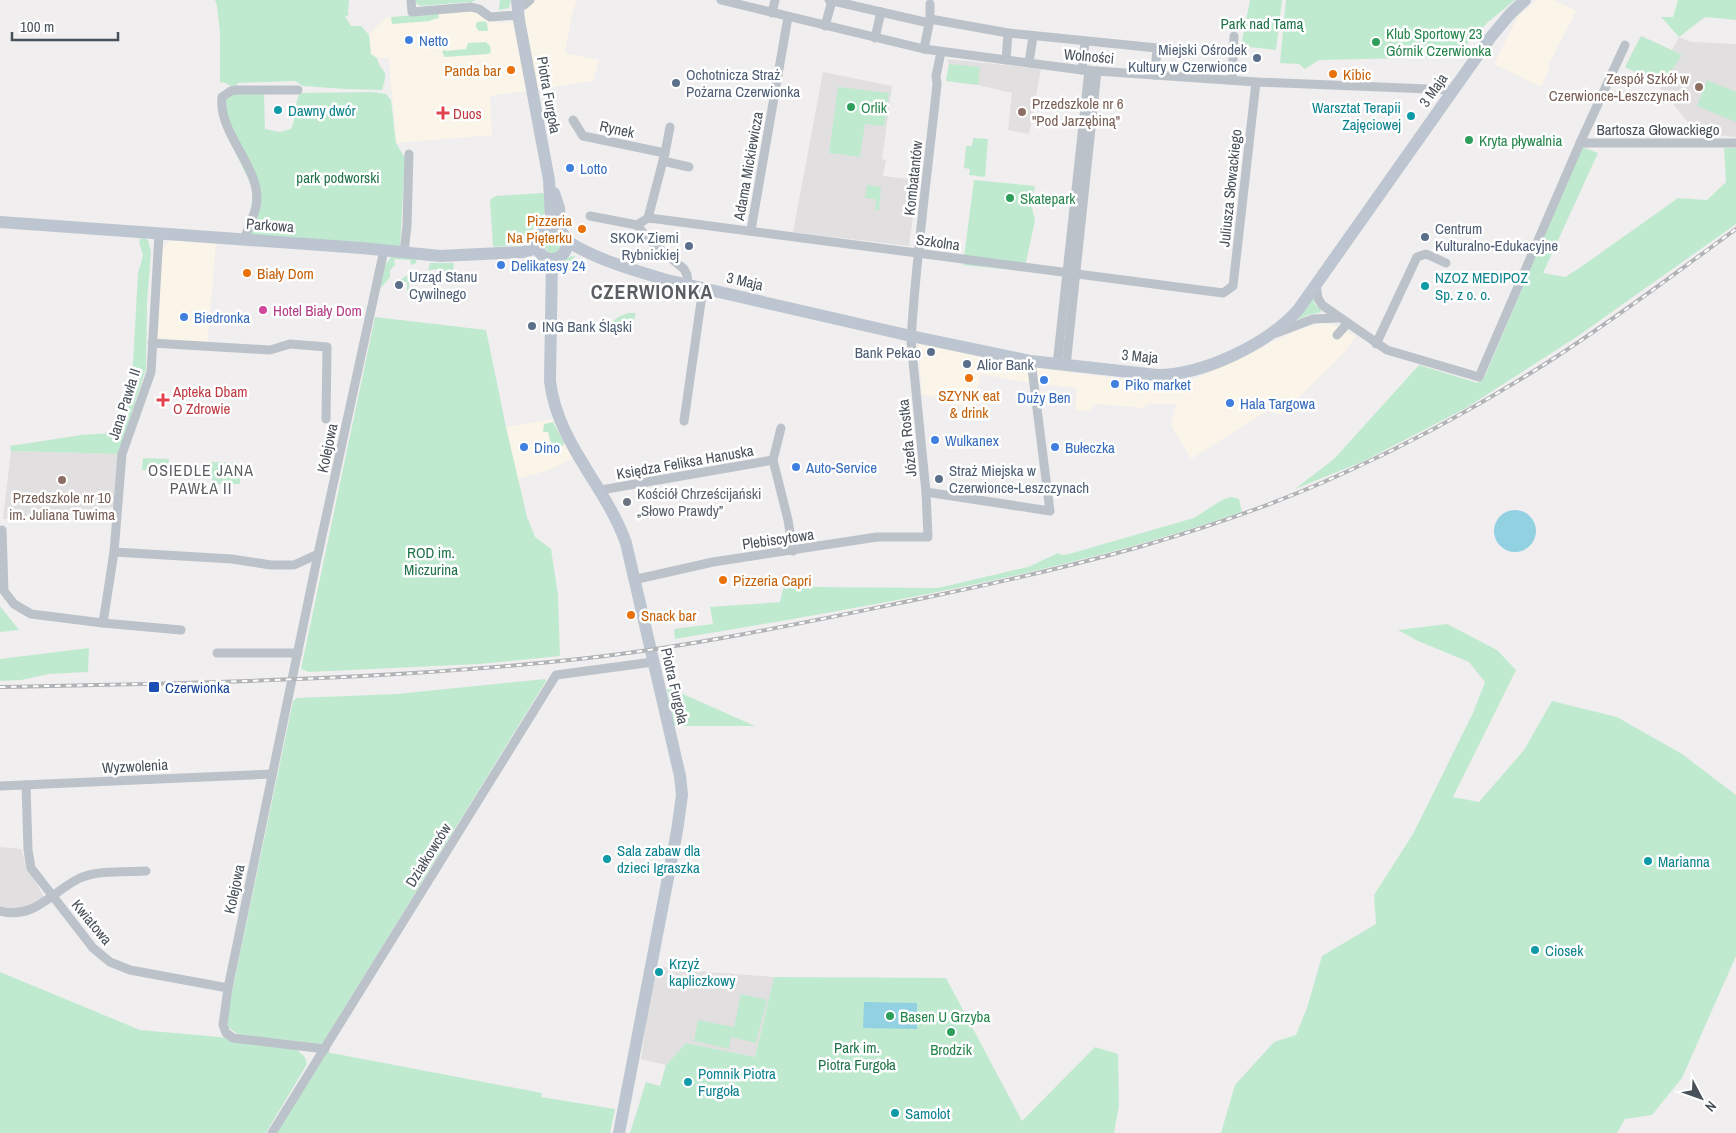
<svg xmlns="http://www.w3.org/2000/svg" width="1736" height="1133" viewBox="0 0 1736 1133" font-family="'Archivo Narrow',sans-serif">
  <rect width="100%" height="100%" fill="#f0eeee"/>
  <g fill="#faf5e8">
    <polygon points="535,0 577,0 572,15 565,53 599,60 593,81 490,96 492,135 396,143 389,58 377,58 371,54 369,35 383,20 387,17 474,11 488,21 499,23 514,22"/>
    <polygon points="1537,0 1554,0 1576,11 1548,66 1550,68 1541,87 1494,64 1518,16"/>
    <polygon points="171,240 216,244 207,347 155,343 161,250"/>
    <polygon points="1322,323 1334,325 1356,337 1341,356 1281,415 1267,411 1191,459 1171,425 1176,404 1148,404 1143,408 1097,404 1088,411 1075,410 1077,388 1050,385 1048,386 981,374 972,409 942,402 941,399 922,394 918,343 1037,368 1147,382 1167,383 1181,382 1197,378 1296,331"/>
    <polygon points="552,419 573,459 546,471 517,479 506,427"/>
  </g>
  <g fill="#e1dfdf">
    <polygon points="1641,36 1672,50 1679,37 1691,42 1736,44 1736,137 1697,133 1660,88 1662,85 1625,67"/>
    <polygon points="947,59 1041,69 1029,134 1008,130 1012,93 978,85 946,81 949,64"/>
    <polygon points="823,72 892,86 882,159 886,160 883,176 918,180 909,246 793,232"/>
    <polygon points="11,451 118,454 113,507 3,519"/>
    <polygon points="0,847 21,849 26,865 44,897 28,907 10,911 0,909"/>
    <polygon points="654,966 708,972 774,977 755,1057 686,1043 666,1065 641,1059"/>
  </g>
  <g fill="#c0ead0">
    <path d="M215,0h134l-1,12 1,3 -4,1 6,10h10l8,9 2,19 6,4c4,17 13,8 5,32l-37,-1 -42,-3 -8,-5 -58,2v4l-4,1 -7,-5 -6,-1v-49l-3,-27z"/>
    <polygon points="415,0 476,0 469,3 468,2 421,6 415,3"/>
    <polygon points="500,0 511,0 509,8 499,10"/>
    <polygon points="1250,0 1282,0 1276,50 1241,46"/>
    <polygon points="1286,0 1515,0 1488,22 1455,57 1319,60 1305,69 1299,64 1280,63"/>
    <polygon points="1678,0 1736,0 1736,20 1705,17 1679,37 1661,17 1673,17"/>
    <polygon points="438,13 439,18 431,20 431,21 392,24 391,17"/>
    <polygon points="478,22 484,21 487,23 488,31 479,31 476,27 476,23"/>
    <polygon points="1641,36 1682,55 1662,85 1625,67"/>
    <polygon points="486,42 490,46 491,52 488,54 445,57 442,52 445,49 445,51 466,49 468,43"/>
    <polygon points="949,64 980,67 978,85 946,81"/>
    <polygon points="1707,80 1736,92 1736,122 1697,106"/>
    <polygon points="838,87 889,93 884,126 865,124 860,157 829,153"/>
    <path d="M238,91l26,3 1,35 15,3 11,-3c6,-11 2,-24 9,-36l72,-1 14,2 5,6 5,43 9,15 -5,91 -149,-12 -2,-6 4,-42 -29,-60 3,-18 -2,-16z"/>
    <polygon points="973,138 988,139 985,177 969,175 970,169 964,168 966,146 972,146"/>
    <polygon points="1582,147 1598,153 1543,273 1565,277 1578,269 1678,198 1707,200 1726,182 1724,148 1736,148 1736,224 1578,336 1466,408 1364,461 1295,489 1334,459 1419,365 1478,383 1485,376"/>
    <polygon points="974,180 1035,186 1031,203 1035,221 1024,271 963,265"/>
    <polygon points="867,185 881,187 879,210 875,210 876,199 865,198"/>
    <polygon points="542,193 544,194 546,211 524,241 519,245 494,247 493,245 490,201 492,198 496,196"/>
    <circle cx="553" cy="244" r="9"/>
    <polygon points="142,236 148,240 151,252 147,302 146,369 118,454 11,451 10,446 81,435 112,433 132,381 138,274 143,255 139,242"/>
    <polygon points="392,256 417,258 416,263 411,265 410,260 394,259 395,265 390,270 390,277 381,288 378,287 383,268"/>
    <path d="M575,256c-1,5 -13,15 -18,15 3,-10 8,-14 18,-15z"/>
    <polygon points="430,263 454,263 453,271 444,271 444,269 428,270"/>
    <polygon points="411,273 418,275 418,284 409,284 409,293 407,294 407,282 398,281"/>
    <polygon points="1313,297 1315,304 1322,312 1308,315 1297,320"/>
    <path d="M628,313h8l-5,17 -21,-2c1,-9 11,-12 18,-15z"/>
    <polygon points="375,317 486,330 506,427 527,517 535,537 551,549 558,595 560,656 479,664 309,672 301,669"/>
    <polygon points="553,422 564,443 563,446 558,449 557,446 552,448 548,432 543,432 544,424"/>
    <polygon points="143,458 169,459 169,471 142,470"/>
    <polygon points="211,462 241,463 240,484 212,484"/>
    <path d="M1231,497l8,2 3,13c-183,63 -376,95 -567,127l-1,-10 39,-5 -3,-17 70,-5 4,-17 35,2 119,1 90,-21 30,-14 4,2 7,-1 125,-36 28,-18z"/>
    <polygon points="0,606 19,630 0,632"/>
    <polygon points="1447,624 1497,650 1516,670 1453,797 1479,802 1524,750 1552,701 1617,717 1682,754 1736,795 1736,956 1682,1078 1652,1115 1625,1119 1617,1133 1221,1133 1235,1085 1274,1042 1296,1035 1307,1008 1322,956 1376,924 1374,895 1413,834 1473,713 1485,682 1469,662 1418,641 1398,630"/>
    <polygon points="89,648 88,672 49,674 21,680 0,681 0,659"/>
    <polygon points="545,679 546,681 322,1044 243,1035 236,1033 228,1027 227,1016 293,701 297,698 397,694"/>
    <polygon points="667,687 755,726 673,726"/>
    <polygon points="0,972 140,1030 219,1037 296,1049 305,1057 307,1064 266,1133 0,1133"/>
    <polygon points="774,977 946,978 1022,1121 1095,1047 1118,1054 1119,1105 1114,1133 630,1133 646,1082 660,1086 666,1065 686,1043 755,1057"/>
    <polygon points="741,994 767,1000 756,1043 731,1037 729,1049 694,1041 698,1020 734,1027"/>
    <polygon points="326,1052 542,1093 541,1097 615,1109 610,1133 277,1133"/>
  </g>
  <g fill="#92d1e2">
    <circle cx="1515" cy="531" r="21"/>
    <polygon points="864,1002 917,1003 917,1029 863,1028"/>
    <circle cx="951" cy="1031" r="5.5"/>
  </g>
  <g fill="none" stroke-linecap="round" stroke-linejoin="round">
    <g stroke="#bbc2c9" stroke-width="9">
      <polyline points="411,0 412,12 471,7 479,9 490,17 518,15"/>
      <polyline points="721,0 924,49 1082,70 1256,82 1453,90"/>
      <polyline points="829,0 929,23"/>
      <polyline points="517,6 524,5 530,0"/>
      <polyline points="772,13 775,0"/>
      <polyline points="930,19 1008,33 1157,48 1155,75"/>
      <polyline points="825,26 832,1"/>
      <polyline points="875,38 881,12"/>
      <polyline points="924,49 930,19 930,4"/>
      <polyline points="1006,60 1008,33"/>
      <polyline points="1029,63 1033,36"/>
      <polyline points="1082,70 1085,42"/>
      <polyline points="1232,80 1234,36"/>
      <polyline points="573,120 583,136 665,153 648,218"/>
      <polyline points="1580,143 1736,143"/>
      <polyline points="665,153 670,127"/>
      <polyline points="663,161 689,167"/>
      <polyline points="590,216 637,225"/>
      <polyline points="751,230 788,17"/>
      <polyline points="159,234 151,372 122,454 114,552 232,559 271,565 294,565 318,554"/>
      <path d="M244,240c4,-11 9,-22 12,-33 8,-38 -38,-71 -34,-110l9,-6 6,-1h61"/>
      <polyline points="404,252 407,226 409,154"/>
      <polyline points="688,284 687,275 684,269 649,240 637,225 648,218 657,219 1223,293 1233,286 1256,82"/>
      <polyline points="1316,285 1318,298 1322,305 1387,350 1479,377 1580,143 1625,45"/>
      <polyline points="1276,333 1313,319 1338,318"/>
      <polyline points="1337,335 1347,324"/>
      <polyline points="152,343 270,350 290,344 327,347 326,419"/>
      <polyline points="1376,344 1417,257 1426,254 1446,263"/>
      <polyline points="1057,365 1089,70"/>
      <polyline points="1066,366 1097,71"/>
      <polyline points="684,421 703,288"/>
      <polyline points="773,460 781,428"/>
      <polyline points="601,490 773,460 788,520 793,551"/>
      <polyline points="926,492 1050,511 1031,361"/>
      <polyline points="2,530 4,591 14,604 31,614 103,623 114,552"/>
      <path d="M633,580l80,-18 164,-25h51l-2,-45 -15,-151c5,-86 17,-171 26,-257l-1,-8 5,-24"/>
      <polyline points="103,623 181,630"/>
      <polyline points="217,653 298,653"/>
      <polyline points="26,785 28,850 31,868 93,948 110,962 130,970 228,988"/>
      <polyline points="0,786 272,774"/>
      <path d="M0,911c35,9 51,-19 80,-33 17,-8 47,-6 66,-7"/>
      <polyline points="325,1049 233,1038 226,1033 223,1025 228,988 318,554 384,250"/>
      <polyline points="272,1133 556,675 653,662"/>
    </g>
    <g stroke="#bdc6d0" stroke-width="12">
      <polyline points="517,0 519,20 549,180 551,218 549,229"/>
      <polyline points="554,193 559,208 561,232"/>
      <polyline points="0,222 362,248 440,256 523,252 538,248"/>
      <circle cx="552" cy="244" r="15"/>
      <path d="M567,241c30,19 66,29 100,39l244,56 120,25 126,14c47,0 110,-31 141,-65l192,-272 20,-24 15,-14"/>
      <path d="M552,259l-2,122c7,62 56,105 76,162l54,233 2,19 -5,36 -58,302"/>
    </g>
    <g stroke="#b1b3b7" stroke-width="4">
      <path id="rail" d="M0,687c196,-4 393,-7 588,-29 113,-13 224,-37 336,-60 145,-30 287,-64 422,-126 73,-33 143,-72 210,-115 62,-40 121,-85 180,-128"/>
    </g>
    <use href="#rail" stroke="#fff" stroke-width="2" stroke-dasharray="5.5" stroke-linecap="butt"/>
  </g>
  <g fill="#3f7fe0" stroke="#fff" stroke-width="2">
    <circle cx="409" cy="40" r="5"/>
    <circle cx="570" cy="168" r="5"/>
    <circle cx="501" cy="265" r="5"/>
    <circle cx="184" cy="317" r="5"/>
    <circle cx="1044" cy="380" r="5"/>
    <circle cx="1115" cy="384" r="5"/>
    <circle cx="1230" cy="403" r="5"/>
    <circle cx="935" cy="440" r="5"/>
    <circle cx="524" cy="447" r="5"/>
    <circle cx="1055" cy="447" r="5"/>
    <circle cx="796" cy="467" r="5"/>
  </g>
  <g fill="#2e9e5b" stroke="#fff" stroke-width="2">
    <circle cx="1376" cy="42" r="5"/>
    <circle cx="851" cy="107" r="5"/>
    <circle cx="1469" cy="140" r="5"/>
    <circle cx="1010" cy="198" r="5"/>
    <circle cx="890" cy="1016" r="5"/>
    <circle cx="951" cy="1032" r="5"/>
  </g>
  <g fill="#5c6f8a" stroke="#fff" stroke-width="2">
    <circle cx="1257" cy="58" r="5"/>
    <circle cx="676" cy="83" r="5"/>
    <circle cx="1425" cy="237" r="5"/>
    <circle cx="689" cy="246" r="5"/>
    <circle cx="399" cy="285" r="5"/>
    <circle cx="532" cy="326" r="5"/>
    <circle cx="931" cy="352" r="5"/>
    <circle cx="967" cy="364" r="5"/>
    <circle cx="939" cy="479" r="5"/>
  </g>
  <g fill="#e8710a" stroke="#fff" stroke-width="2">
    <circle cx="511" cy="70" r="5"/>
    <circle cx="1333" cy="74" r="5"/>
    <circle cx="582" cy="229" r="5"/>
    <circle cx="247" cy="273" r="5"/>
    <circle cx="969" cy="378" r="5"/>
    <circle cx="723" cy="580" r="5"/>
    <circle cx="631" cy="615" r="5"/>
  </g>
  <g fill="#8d6e63" stroke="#fff" stroke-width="2">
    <circle cx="1699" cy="87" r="5"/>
    <circle cx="1022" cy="112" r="5"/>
    <circle cx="62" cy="480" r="5"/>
  </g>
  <g fill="#0f9aa8" stroke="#fff" stroke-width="2">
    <circle cx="278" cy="110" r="5"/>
    <circle cx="1411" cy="116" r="5"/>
    <circle cx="1425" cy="286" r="5"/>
    <circle cx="607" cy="859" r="5"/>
    <circle cx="1648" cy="861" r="5"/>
    <circle cx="1535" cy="950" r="5"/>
    <circle cx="659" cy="972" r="5"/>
    <circle cx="688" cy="1082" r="5"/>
    <circle cx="895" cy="1113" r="5"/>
  </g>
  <g fill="#e0444e" stroke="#fff" stroke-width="2">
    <path d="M440.5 105.5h5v5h5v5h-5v5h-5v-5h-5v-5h5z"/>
    <path d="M160.5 392.5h5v5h5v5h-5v5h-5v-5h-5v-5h5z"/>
  </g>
  <circle fill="#d1479c" stroke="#fff" stroke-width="2" cx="263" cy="310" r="5"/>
  <circle fill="#6b7280" stroke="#fff" stroke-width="2" cx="627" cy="502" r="5"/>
  <rect fill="#1a4fb4" stroke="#fff" stroke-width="2" x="148" y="681" width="12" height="12" rx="2.5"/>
  <g text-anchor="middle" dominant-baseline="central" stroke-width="5" stroke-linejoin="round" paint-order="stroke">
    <g font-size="15" fill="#207349" stroke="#fff">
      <text x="1262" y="23">Park nad Tamą</text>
      <text x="338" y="177">park podworski</text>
      <text x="431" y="552">ROD im.<tspan x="431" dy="17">Miczurina</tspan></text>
      <text x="857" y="1047">Park im.<tspan x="857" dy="17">Piotra Furgoła</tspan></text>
    </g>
    <g font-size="15" fill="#27864d" stroke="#fff" text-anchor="start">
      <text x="1386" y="33">Klub Sportowy 23<tspan x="1386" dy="17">Górnik Czerwionka</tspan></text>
      <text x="861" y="107">Orlik</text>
      <text x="1479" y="140">Kryta pływalnia</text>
      <text x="1020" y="198">Skatepark</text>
      <text x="900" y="1016">Basen U Grzyba</text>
      <text x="951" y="1049" text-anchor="middle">Brodzik</text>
    </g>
    <g font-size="15" fill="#366cbe" stroke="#fff" text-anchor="start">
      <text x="419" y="40">Netto</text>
      <text x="580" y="168">Lotto</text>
      <text x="511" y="265">Delikatesy 24</text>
      <text x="194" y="317">Biedronka</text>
      <text x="1125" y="384">Piko market</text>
      <text x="1044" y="397" text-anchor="middle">Duży Ben</text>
      <text x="1240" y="403">Hala Targowa</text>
      <text x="945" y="440">Wulkanex</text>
      <text x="534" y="447">Dino</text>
      <text x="1065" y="447">Bułeczka</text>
      <text x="806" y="467">Auto-Service</text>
    </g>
    <g font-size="15" fill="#4e5e75" stroke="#fff" text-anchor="start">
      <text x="1247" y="49" text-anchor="end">Miejski Ośrodek<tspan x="1247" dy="17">Kultury w Czerwionce</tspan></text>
      <text x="686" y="74">Ochotnicza Straż<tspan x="686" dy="17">Pożarna Czerwionka</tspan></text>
      <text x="1435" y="228">Centrum<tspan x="1435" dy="17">Kulturalno-Edukacyjne</tspan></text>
      <text x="679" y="237" text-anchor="end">SKOK Ziemi<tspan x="679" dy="17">Rybnickiej</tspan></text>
      <text x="409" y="276">Urząd Stanu<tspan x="409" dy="17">Cywilnego</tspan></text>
      <text x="542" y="326">ING Bank Śląski</text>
      <text x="921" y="352" text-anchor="end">Bank Pekao</text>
      <text x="977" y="364">Alior Bank</text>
      <text x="949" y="470">Straż Miejska w<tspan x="949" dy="17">Czerwionce-Leszczynach</tspan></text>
    </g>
    <g font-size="15" fill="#485159" stroke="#fff">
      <text transform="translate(1089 56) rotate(5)">Wolności</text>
      <text transform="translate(1433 90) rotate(-55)">3 Maja</text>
      <text transform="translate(549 95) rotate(80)">Piotra Furgoła</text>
      <text transform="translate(617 129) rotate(12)">Rynek</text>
      <text x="1658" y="129">Bartosza Głowackiego</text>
      <text transform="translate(748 166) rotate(-80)">Adama Mickiewicza</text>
      <text transform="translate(913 178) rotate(-84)">Kombatantów</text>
      <text transform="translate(1230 188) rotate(-84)">Juliusza Słowackiego</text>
      <text transform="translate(270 225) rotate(4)">Parkowa</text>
      <text transform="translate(938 242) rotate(8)">Szkolna</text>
      <text transform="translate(745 281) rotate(13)">3 Maja</text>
      <text transform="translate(1140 356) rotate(5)">3 Maja</text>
      <text transform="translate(124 404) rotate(-72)">Jana Pawła II</text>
      <text transform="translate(907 438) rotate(-96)">Józefa Rostka</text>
      <text transform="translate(327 448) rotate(-78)">Kolejowa</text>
      <text transform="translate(685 462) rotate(-10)">Księdza Feliksa Hanuska</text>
      <text transform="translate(778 539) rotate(-8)">Plebiscytowa</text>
      <text transform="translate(675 686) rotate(77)">Piotra Furgoła</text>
      <text transform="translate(135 766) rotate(-3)">Wyzwolenia</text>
      <text transform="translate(428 855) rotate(-58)">Działkowców</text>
      <text transform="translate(234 889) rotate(-78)">Kolejowa</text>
      <text transform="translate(92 922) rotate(50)">Kwiatowa</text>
    </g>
    <g font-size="15" fill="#c56008" stroke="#fff" text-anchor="start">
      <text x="501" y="70" text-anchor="end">Panda bar</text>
      <text x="1343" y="74">Kibic</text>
      <text x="572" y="220" text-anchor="end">Pizzeria<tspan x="572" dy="17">Na Pięterku</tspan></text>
      <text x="257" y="273">Biały Dom</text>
      <text x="969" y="395" text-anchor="middle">SZYNK eat<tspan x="969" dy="17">&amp; drink</tspan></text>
      <text x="733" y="580">Pizzeria Capri</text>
      <text x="641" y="615">Snack bar</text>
    </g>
    <g font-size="15" fill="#785e54" stroke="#fff" text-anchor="end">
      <text x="1689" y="78">Zespół Szkół w<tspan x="1689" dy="17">Czerwionce-Leszczynach</tspan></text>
      <text x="1032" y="103" text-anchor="start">Przedszkole nr 6<tspan x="1032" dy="17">"Pod Jarzębiną"</tspan></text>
      <text x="62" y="497" text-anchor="middle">Przedszkole nr 10<tspan x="62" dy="17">im. Juliana Tuwima</tspan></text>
    </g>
    <g font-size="15" fill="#0d838f" stroke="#fff" text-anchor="start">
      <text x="1401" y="107" text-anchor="end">Warsztat Terapii<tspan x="1401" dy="17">Zajęciowej</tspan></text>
      <text x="288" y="110">Dawny dwór</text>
      <text x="1435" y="277">NZOZ MEDIPOZ<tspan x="1435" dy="17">Sp. z o. o.</tspan></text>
      <text x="617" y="850">Sala zabaw dla<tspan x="617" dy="17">dzieci Igraszka</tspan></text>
      <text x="1658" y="861">Marianna</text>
      <text x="1545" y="950">Ciosek</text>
      <text x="669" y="963">Krzyż<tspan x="669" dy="17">kapliczkowy</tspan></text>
      <text x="698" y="1073">Pomnik Piotra<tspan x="698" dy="17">Furgoła</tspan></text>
      <text x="905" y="1113">Samolot</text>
    </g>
    <g font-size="15" fill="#be3a42" stroke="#fff" text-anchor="start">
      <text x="453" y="113">Duos</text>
      <text x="173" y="391">Apteka Dbam<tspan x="173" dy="17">O Zdrowie</tspan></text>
    </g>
    <g font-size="15" fill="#b23c85" stroke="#fff" text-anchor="start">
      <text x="273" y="310">Hotel Biały Dom</text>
    </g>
    <g font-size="15" fill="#5b616d" stroke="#fff" text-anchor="start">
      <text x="637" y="493">Kościół Chrześcijański<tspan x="637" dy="17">„Słowo Prawdy”</tspan></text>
    </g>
    <g font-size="15" fill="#164399" stroke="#fff" text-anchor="start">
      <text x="165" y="687">Czerwionka</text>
    </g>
    <g font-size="16" letter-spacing="1" fill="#5b5e62" stroke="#fff">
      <text x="201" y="470">OSIEDLE JANA<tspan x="201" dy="18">PAWŁA II</tspan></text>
    </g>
    <g font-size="20" font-weight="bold" letter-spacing="1" fill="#5b5e62" stroke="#fff">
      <text x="652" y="291">CZERWIONKA</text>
    </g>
  </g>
  <g transform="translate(1701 1098) rotate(131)" stroke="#ffffff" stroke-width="4" paint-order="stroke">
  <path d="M0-4L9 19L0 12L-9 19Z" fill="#485159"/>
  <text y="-8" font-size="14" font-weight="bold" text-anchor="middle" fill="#485159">N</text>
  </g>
  <path d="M12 32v8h106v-8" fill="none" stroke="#485159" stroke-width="2.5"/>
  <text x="20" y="32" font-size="15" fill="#485159" stroke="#ffffff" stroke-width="4" paint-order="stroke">100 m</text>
</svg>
